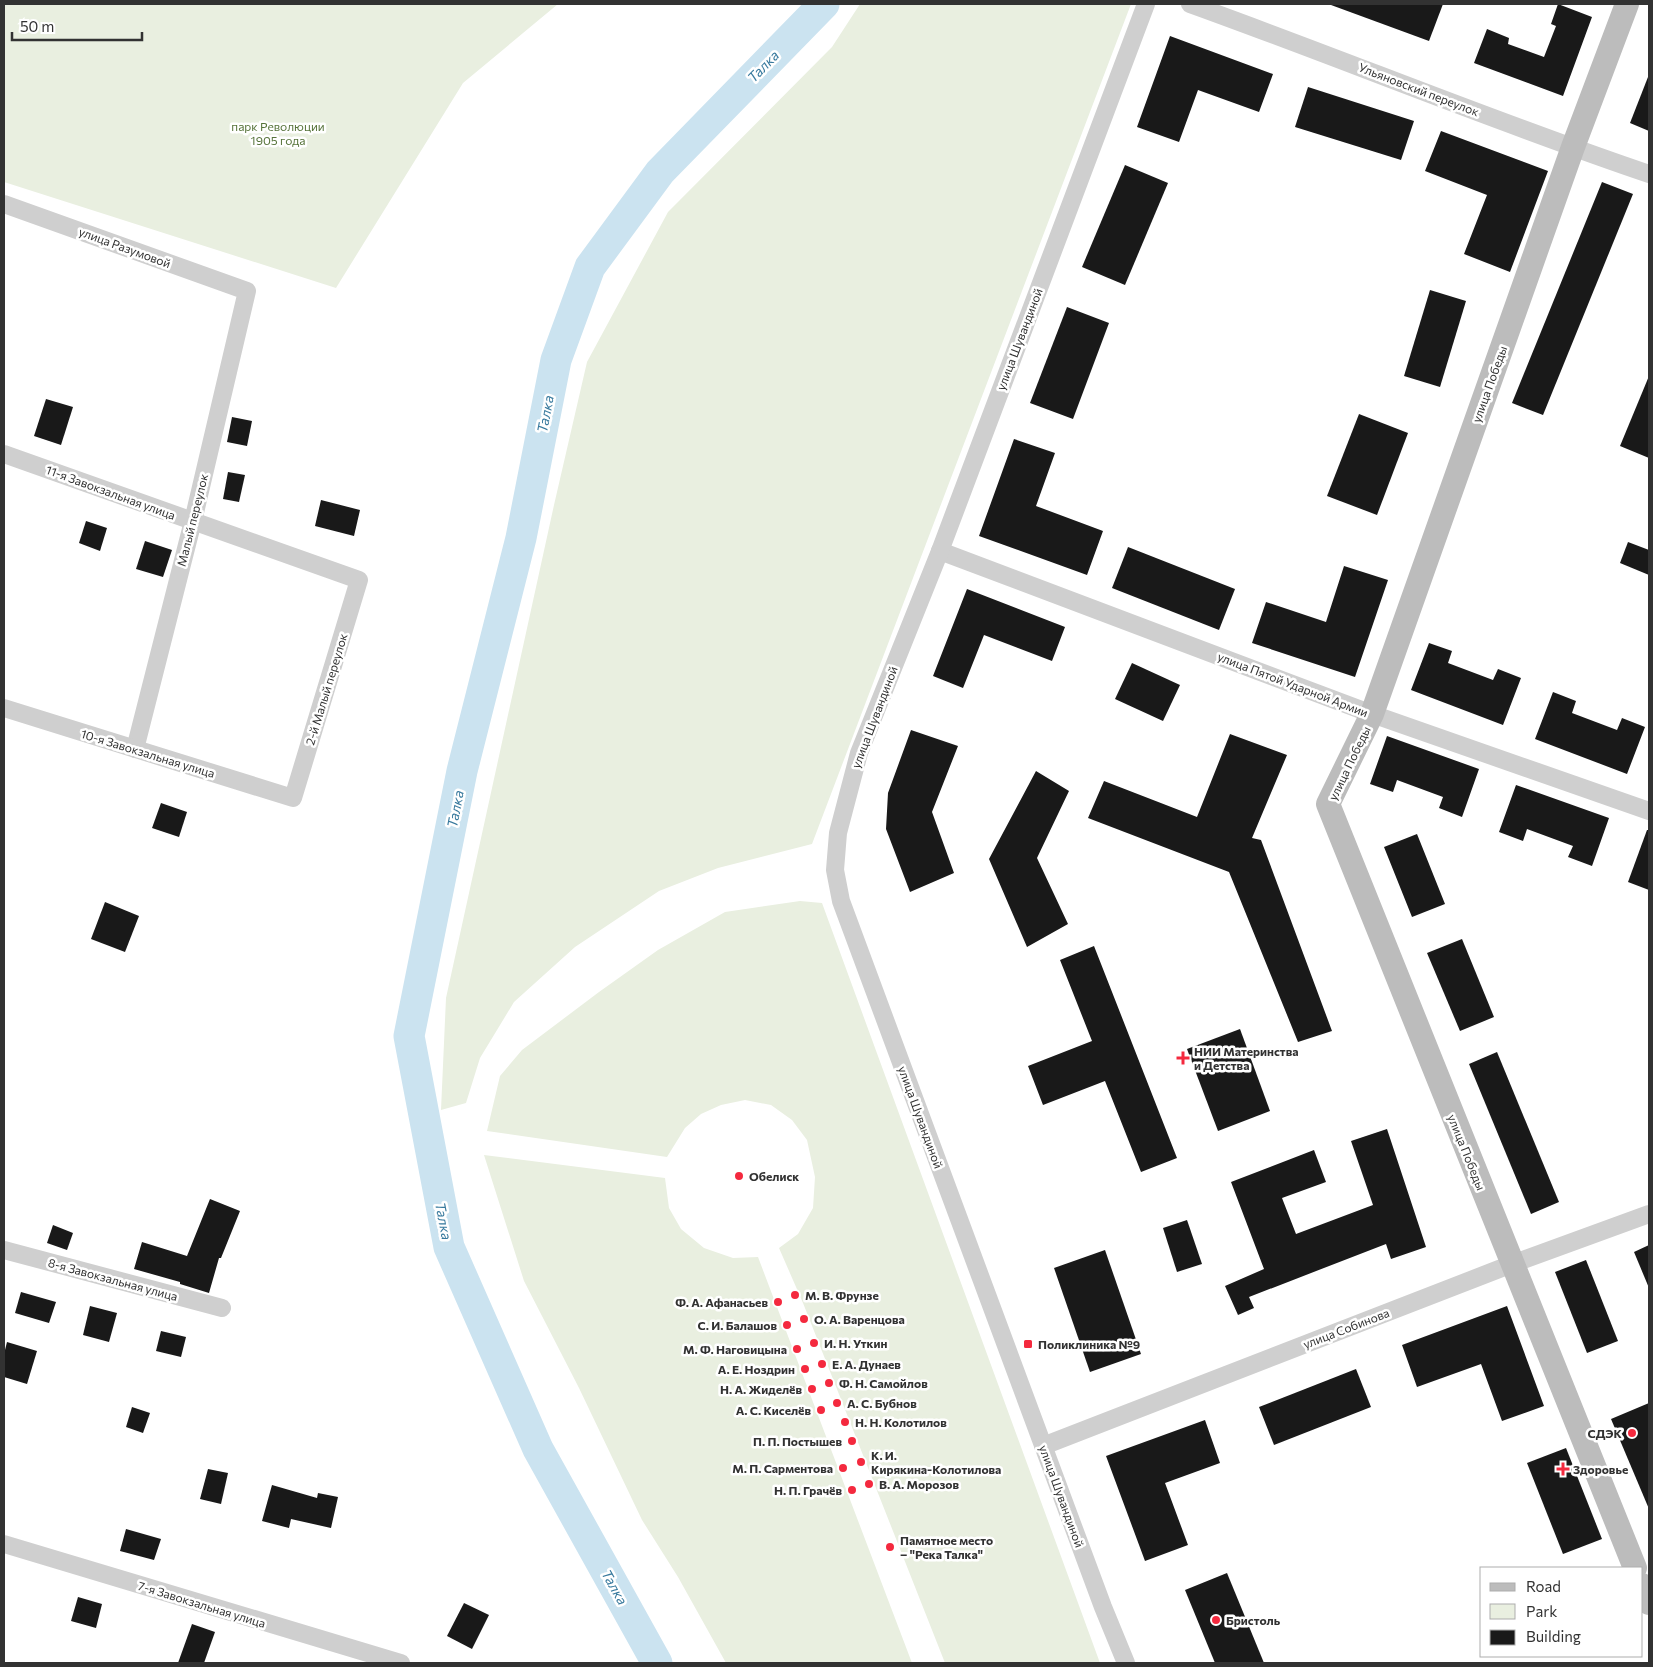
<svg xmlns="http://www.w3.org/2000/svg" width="1653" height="1667" viewBox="0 0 1653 1667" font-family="Commissioner,sans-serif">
  <rect width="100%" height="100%" fill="#fff"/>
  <g fill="#e9efe0">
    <polygon points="4,4 558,4 463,83 336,288 4,182"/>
    <polygon points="860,4 1131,4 812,844 718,868 659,891 575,947 514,1002 480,1058 466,1103 441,1110 446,998 554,505 587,362 668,212 832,47"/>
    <polygon points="800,901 822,903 1100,1663 945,1663 803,1303 779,1248 798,1234 813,1208 815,1177 807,1140 792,1120 771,1105 745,1100 721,1105 701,1114 685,1128 667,1157 487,1131 500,1076 522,1050 599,992 658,950 725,912"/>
    <polygon points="484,1155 665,1178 669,1208 681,1229 704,1248 733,1258 758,1257 912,1663 726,1663 678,1577 642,1520 579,1388 524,1281"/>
  </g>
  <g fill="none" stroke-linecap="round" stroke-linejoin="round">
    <polyline stroke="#cbe3f0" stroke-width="31" points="657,1663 538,1449 449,1247 409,1036 462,771 521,538 556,360 590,267 660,172 824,4"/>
  </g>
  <g fill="#191919">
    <polygon points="1332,4 1443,4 1429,41 1331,5"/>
    <polygon points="1558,4 1592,17 1563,96 1474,63 1487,29 1509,38 1508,44 1544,57 1556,26 1551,24"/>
    <polygon points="1170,36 1273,74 1259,112 1198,90 1179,142 1137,127"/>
    <polygon points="1648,77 1649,78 1649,131 1630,123"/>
    <polygon points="1308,87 1414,121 1401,160 1295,127"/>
    <polygon points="1441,131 1548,171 1510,272 1464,254 1487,195 1425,171"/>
    <polygon points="1125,165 1168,183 1125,285 1082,267"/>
    <polygon points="1602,182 1633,194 1543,415 1512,403"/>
    <polygon points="1430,290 1466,301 1440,387 1404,376"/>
    <polygon points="1067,307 1109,323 1073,419 1030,403"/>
    <polygon points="1649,376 1649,458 1620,446"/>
    <polygon points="46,399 73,407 61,445 34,436"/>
    <polygon points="1359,414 1408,433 1377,515 1327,496"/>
    <polygon points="232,417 252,421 247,446 227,442"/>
    <polygon points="1014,439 1055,453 1036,506 1103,531 1087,575 979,536"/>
    <polygon points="228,472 245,475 239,502 223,499"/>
    <polygon points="321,500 360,510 354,536 315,526"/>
    <polygon points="86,521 107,528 100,551 79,543"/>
    <polygon points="145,541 172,550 163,577 136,569"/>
    <polygon points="1628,542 1649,550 1649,575 1620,563"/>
    <polygon points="1128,547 1235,589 1219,630 1112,588"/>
    <polygon points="1344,566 1388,580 1355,677 1252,643 1266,602 1326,622"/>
    <polygon points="967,589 1065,627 1052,661 984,635 963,688 933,676"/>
    <polygon points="1429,643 1452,651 1448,663 1493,680 1498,669 1521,678 1503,725 1411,690"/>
    <polygon points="1132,663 1180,685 1163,721 1115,699"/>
    <polygon points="1553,692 1576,701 1572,713 1617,730 1622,718 1645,727 1627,774 1535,739"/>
    <polygon points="911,730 958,746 932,812 954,873 910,892 886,829 888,793"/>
    <polygon points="1230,734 1287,755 1252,838 1261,840 1332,1031 1298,1042 1229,872 1088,818 1104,781 1197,817"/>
    <polygon points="1387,736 1479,769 1462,817 1439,808 1443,797 1397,780 1393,792 1370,784"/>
    <polygon points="1036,771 1069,791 1037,858 1068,924 1027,947 989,859"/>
    <polygon points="1516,785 1609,818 1592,866 1568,857 1573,846 1527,829 1523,841 1499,832"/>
    <polygon points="161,803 187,812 179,837 152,828"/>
    <polygon points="1647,830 1649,830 1649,890 1628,882"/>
    <polygon points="1417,834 1445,904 1412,917 1384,847"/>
    <polygon points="105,902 139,916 125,952 91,939"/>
    <polygon points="1462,939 1494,1017 1460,1031 1427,953"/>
    <polygon points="1094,946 1177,1158 1141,1172 1105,1081 1043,1105 1028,1066 1092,1041 1060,960"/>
    <polygon points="1240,1029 1270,1111 1218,1131 1187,1049"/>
    <polygon points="1497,1052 1559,1202 1531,1214 1469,1064"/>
    <polygon points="1387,1129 1426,1247 1391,1259 1386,1244 1249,1297 1254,1308 1238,1315 1225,1286 1264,1269 1231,1182 1314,1150 1326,1182 1282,1198 1296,1234 1373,1205 1351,1141"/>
    <polygon points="210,1199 240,1211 221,1258 219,1258 209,1293 180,1284 180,1282 134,1269 142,1242 187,1256"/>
    <polygon points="1187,1220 1202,1264 1177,1272 1163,1228"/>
    <polygon points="53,1225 73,1233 67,1250 47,1243"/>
    <polygon points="1649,1245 1649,1288 1634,1252"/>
    <polygon points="1105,1250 1141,1354 1090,1372 1054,1268"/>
    <polygon points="1586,1260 1618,1341 1587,1353 1555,1272"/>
    <polygon points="21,1292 56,1302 49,1323 15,1313"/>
    <polygon points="90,1306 117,1313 109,1342 83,1335"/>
    <polygon points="1507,1306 1544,1406 1502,1421 1481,1364 1417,1387 1402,1345"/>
    <polygon points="161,1331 186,1337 181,1357 156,1351"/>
    <polygon points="7,1342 37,1351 27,1384 4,1377 4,1354"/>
    <polygon points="1356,1369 1371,1407 1274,1445 1259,1407"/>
    <polygon points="1649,1403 1649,1509 1611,1419"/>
    <polygon points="132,1407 150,1413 143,1433 126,1427"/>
    <polygon points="1205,1420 1220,1463 1165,1483 1188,1545 1145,1561 1106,1456"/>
    <polygon points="1566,1448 1602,1539 1563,1554 1527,1463"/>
    <polygon points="208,1469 228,1473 221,1504 200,1499"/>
    <polygon points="272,1485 317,1498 318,1493 338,1497 331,1528 291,1519 289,1528 262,1521"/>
    <polygon points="126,1529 161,1539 154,1560 120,1551"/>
    <polygon points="1227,1573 1264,1663 1215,1663 1185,1590"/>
    <polygon points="78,1597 102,1604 96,1628 71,1621"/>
    <polygon points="464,1603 489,1615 472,1649 447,1636"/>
    <polygon points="192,1624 215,1632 204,1663 178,1663"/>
  </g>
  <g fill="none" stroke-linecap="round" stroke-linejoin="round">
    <g stroke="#cfcfcf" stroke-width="18">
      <path d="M1190,4c153,55 305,118 459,170"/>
      <polyline points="4,204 247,291 193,521 135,749"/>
      <polyline points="4,454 359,580 293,798 4,708"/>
      <polyline points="940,551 1372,714 1649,811"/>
      <polyline points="4,1250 222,1308"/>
      <polyline points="1043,1446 1512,1264 1649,1214"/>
      <polyline points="4,1544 401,1663"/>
      <polyline points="1126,1663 1103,1607 841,901 835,870 838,833 859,753 940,551 1146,4"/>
    </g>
    <g stroke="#bcbcbc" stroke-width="24">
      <polyline points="1627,4 1573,147 1372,714 1328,804 1635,1568"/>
      <polyline points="1642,1585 1649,1603"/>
    </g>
  </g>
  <g fill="#f4293e" stroke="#fff" stroke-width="2">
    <path d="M1180.5 1050.5h5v5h5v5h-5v5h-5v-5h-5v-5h5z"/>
    <circle cx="739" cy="1176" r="5"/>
    <circle cx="795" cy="1295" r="5"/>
    <circle cx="778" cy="1302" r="5"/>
    <circle cx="804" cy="1319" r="5"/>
    <circle cx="787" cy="1325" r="5"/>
    <circle cx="814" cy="1343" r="5"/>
    <rect x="1023" y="1339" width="10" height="10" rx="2.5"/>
    <circle cx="797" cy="1349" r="5"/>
    <circle cx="822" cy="1364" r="5"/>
    <circle cx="805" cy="1369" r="5"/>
    <circle cx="829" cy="1383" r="5"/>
    <circle cx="812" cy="1389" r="5"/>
    <circle cx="837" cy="1403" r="5"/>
    <circle cx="821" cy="1410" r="5"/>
    <circle cx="845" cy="1422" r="5"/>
    <circle cx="1632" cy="1433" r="5"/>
    <circle cx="852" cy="1441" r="5"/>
    <circle cx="861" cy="1462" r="5"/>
    <circle cx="843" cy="1468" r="5"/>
    <path d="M1560.5 1461.5h5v5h5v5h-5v5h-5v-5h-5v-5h5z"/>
    <circle cx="869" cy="1484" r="5"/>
    <circle cx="852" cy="1490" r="5"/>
    <circle cx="890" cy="1547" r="5"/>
    <circle cx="1216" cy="1620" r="5"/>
  </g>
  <g text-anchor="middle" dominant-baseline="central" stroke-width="5" stroke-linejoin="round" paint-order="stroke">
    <g font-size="12" fill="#323232" stroke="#fff">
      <text transform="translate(1419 89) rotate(21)">Ульяновский переулок</text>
      <text transform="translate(125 247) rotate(20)">улица Разумовой</text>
      <text transform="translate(1019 339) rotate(-69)">улица Шувандиной</text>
      <text transform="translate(1489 384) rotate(-70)">улица Победы</text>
      <text transform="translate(111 492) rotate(20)">11-я Завокзальная улица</text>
      <text transform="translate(192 520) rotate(-76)">Малый переулок</text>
      <text transform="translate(1293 684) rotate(21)">улица Пятой Ударной Армии</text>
      <text transform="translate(326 689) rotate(-73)">2-й Малый переулок</text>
      <text transform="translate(874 717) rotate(-69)">улица Шувандиной</text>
      <text transform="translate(148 753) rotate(17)">10-я Завокзальная улица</text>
      <text transform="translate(1349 763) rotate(-64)">улица Победы</text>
      <text transform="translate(921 1117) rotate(70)">улица Шувандиной</text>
      <text transform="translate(1467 1152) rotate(68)">улица Победы</text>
      <text transform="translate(113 1279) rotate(15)">8-я Завокзальная улица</text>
      <text transform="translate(1346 1328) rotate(-21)">улица Собинова</text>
      <text transform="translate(1062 1496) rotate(70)">улица Шувандиной</text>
      <text transform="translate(202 1604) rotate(17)">7-я Завокзальная улица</text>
    </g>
    <g font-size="12" fill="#56733a" stroke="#fff">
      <text x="278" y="126">парк Революции<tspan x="278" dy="14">1905 года</tspan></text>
    </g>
    <g font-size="12" font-weight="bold" fill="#323232" stroke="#fff" text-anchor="start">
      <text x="1194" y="1051">НИИ Материнства<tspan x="1194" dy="14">и Детства</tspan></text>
      <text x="749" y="1176">Обелиск</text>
      <text x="805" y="1295">М. В. Фрунзе</text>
      <text x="768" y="1302" text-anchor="end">Ф. А. Афанасьев</text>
      <text x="814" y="1319">О. А. Варенцова</text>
      <text x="777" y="1325" text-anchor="end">С. И. Балашов</text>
      <text x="824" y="1343">И. Н. Уткин</text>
      <text x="1038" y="1344">Поликлиника №9</text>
      <text x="787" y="1349" text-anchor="end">М. Ф. Наговицына</text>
      <text x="832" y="1364">Е. А. Дунаев</text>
      <text x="795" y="1369" text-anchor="end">А. Е. Ноздрин</text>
      <text x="839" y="1383">Ф. Н. Самойлов</text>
      <text x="802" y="1389" text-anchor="end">Н. А. Жиделёв</text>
      <text x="847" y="1403">А. С. Бубнов</text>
      <text x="811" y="1410" text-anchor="end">А. С. Киселёв</text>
      <text x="855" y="1422">Н. Н. Колотилов</text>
      <text x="1622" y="1433" text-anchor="end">СДЭК</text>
      <text x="842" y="1441" text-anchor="end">П. П. Постышев</text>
      <text x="871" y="1455">К. И.<tspan x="871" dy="14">Кирякина-Колотилова</tspan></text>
      <text x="833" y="1468" text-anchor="end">М. П. Сарментова</text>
      <text x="1573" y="1469">Здоровье</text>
      <text x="879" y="1484">В. А. Морозов</text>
      <text x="842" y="1490" text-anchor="end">Н. П. Грачёв</text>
      <text x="900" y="1540">Памятное место<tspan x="900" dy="14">– "Река Талка"</tspan></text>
      <text x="1226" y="1620">Бристоль</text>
    </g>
    <g font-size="14" font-style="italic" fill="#37799d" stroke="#fff">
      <text transform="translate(763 66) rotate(-46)">Талка</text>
      <text transform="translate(545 414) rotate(-79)">Талка</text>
      <text transform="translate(455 809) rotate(-79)">Талка</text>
      <text transform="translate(444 1221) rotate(79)">Талка</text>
      <text transform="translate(615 1587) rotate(61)">Талка</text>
    </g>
  </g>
  <rect width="1653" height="1667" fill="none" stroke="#323232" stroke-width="10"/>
  <rect x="1480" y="1567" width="162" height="90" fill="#ffffff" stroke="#adadad"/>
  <rect x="1490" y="1583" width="25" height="8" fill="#bcbcbc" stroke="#adadad"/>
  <text x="1526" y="1592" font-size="15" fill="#323232">Road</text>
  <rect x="1490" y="1604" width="25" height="15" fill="#e9efe0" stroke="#adadad"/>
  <text x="1526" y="1617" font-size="15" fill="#323232">Park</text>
  <rect x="1490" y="1630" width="25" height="15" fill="#191919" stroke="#adadad"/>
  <text x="1526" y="1642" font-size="15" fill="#323232">Building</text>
  <path d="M12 32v8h130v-8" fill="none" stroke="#323232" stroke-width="2.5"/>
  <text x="20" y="32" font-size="15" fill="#323232" stroke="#ffffff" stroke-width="4" paint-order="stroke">50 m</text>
</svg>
